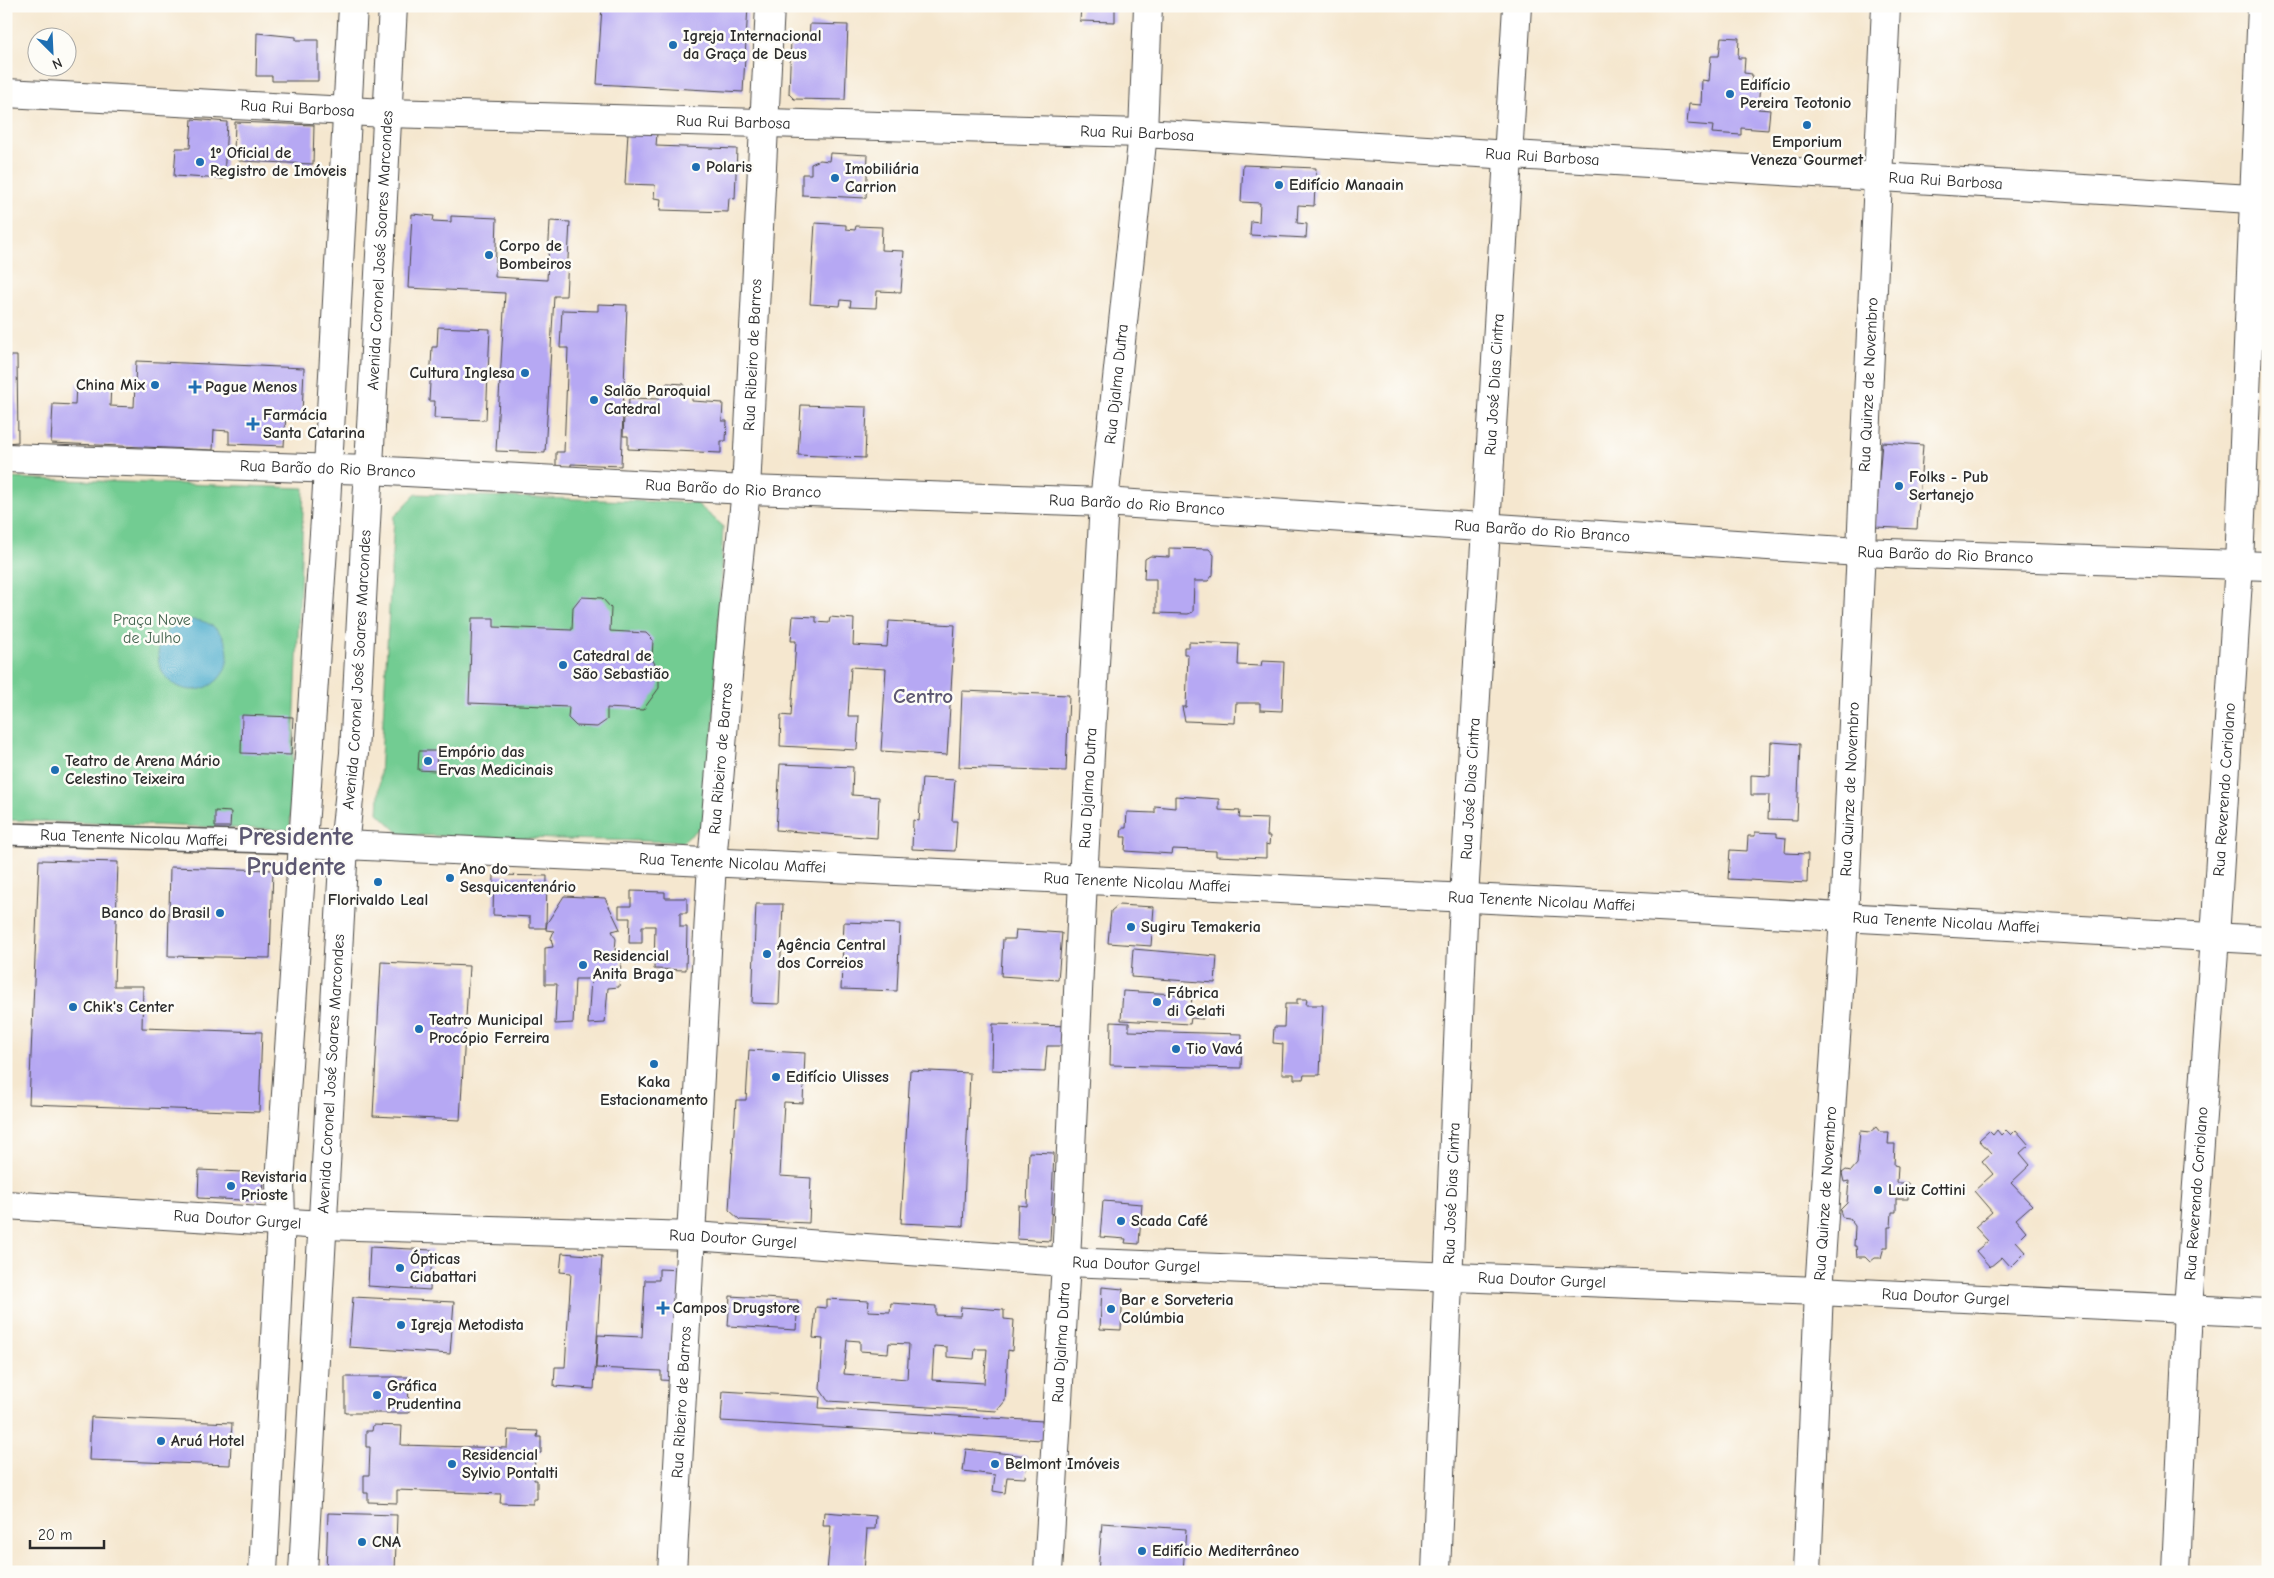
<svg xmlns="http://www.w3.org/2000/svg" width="2274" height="1578" viewBox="0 0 2274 1578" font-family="'Comic Neue',sans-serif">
  <rect width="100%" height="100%" fill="#fdfcf7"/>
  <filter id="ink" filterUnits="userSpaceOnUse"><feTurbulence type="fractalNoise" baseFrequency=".02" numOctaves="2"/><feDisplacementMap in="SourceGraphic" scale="10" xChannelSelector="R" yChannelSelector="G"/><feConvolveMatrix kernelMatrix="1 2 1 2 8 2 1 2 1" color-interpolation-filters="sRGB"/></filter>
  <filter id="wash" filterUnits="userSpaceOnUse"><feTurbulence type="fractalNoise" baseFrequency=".0096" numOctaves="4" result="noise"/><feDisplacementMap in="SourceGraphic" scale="20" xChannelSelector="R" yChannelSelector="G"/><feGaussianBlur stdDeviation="1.12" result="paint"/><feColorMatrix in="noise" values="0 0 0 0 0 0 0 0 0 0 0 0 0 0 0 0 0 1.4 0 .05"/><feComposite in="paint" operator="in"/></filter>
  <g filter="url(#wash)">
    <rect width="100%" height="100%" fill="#f5e7cf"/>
    <g fill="#72cc92" stroke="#4e7c5e">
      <polygon points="6,478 304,488 290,830 6,820"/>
      <polygon points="416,494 696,503 723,526 709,820 683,842 401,835 378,813 394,517"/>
    </g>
    <circle fill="#50aece" stroke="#3e6c7c" cx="193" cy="655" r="35"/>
    <g id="blocks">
      <g fill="#b6a8f3" fill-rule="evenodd">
        <polygon points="602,6 748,6 743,92 597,84"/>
        <polygon points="1081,6 1115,6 1115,22 1080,21"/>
        <polygon points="810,24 848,25 845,100 794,99 789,94 791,38 809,39"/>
        <polygon points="257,33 296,37 296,40 318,40 318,81 272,81 272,76 256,76"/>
        <polygon points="1721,37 1739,38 1738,58 1745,58 1744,73 1752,74 1751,84 1760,84 1758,109 1770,110 1768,130 1741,128 1741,135 1712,133 1713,126 1687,124 1689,104 1701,105 1702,80 1709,81 1711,56 1719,56"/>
        <polygon points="192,119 227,122 224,179 174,176 176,148 190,148"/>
        <polygon points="235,122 314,125 313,164 239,161 239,153 234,153"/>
        <polygon points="628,132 657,133 656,146 737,149 735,199 729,198 728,212 660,210 661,199 654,198 655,185 625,184"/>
        <polygon points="830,153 868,155 866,198 802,195 802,174 811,174 811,164 820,160 829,161"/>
        <polygon points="1243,165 1316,168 1314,206 1298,205 1297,223 1307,224 1306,238 1250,235 1251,221 1259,222 1260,203 1241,202"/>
        <polygon points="412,214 434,216 433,221 451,222 451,216 497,218 495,277 547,280 550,221 570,222 566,296 554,296 545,453 496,451 505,293 408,288"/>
        <polygon points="815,223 846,225 846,229 855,230 856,226 882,227 881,250 904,251 901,292 877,291 876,308 850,307 851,301 841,300 840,306 810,304"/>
        <polygon points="598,304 627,305 621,466 571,464 571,467 556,467 556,452 564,452 568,348 560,348 562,310 598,311"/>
        <polygon points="438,327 490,329 486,420 434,418 435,401 429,401 432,347 437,347"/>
        <polygon points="6,356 17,356 18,442 6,443"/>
        <polygon points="136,361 304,368 302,415 286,414 284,446 229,444 229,431 214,430 213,450 51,443 53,404 75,405 76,383 111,384 110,406 134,407"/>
        <polygon points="667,383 684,384 684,392 692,392 692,401 723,403 722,421 727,421 726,441 721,441 721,453 628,449 628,436 623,436 624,417 628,417 629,398 659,399 660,391 667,391"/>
        <polygon points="801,405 867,407 865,458 798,455"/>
        <polygon points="1882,442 1923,445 1917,529 1875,527"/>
        <polygon points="1169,548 1209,549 1214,555 1213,575 1208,581 1194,581 1193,612 1188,614 1156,613 1156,579 1144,579 1145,559 1150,556 1169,557"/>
        <polygon points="581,597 602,598 611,608 610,631 646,633 653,640 652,659 659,671 659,688 643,710 607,708 607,720 597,727 576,726 568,718 569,707 469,703 472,618 494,618 494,627 572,630 573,607"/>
        <polygon points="793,616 816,617 816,622 829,623 830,617 854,619 853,645 887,647 889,621 955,625 947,755 881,751 886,669 851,667 848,716 859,716 857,750 780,746 781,715 791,716 796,641 791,641"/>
        <polygon points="1189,642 1239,644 1238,665 1261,666 1262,661 1284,662 1282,711 1260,710 1260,703 1236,703 1235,723 1185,721 1182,707 1186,707 1188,654 1184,654 1184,647 1189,647"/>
        <polygon points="962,691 1069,695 1066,771 959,767"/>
        <polygon points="242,715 293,717 291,755 241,753"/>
        <polygon points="1771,742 1800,744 1797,820 1768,819 1769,795 1751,795 1751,775 1770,776"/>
        <polygon points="419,751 437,751 436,771 418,770"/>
        <polygon points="780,764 853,767 852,795 879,797 877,838 776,830"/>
        <polygon points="922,778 955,780 952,821 957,821 955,851 912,849 913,820 919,821"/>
        <polygon points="1175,796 1219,799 1219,810 1240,811 1239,818 1268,819 1267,836 1270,836 1269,845 1266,844 1266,858 1216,856 1216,851 1173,849 1172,854 1125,851 1126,837 1121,837 1122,828 1126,828 1127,812 1155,813 1155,806 1175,808"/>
        <polygon points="215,811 231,812 230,827 215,827"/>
        <polygon points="1755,832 1777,833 1777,837 1786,838 1785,853 1808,854 1807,883 1728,879 1730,850 1747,851 1748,836 1755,836"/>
        <polygon points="39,860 118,862 114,986 143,986 142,1028 262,1032 259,1112 29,1104"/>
        <polygon points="170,867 273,870 270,958 168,956"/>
        <polygon points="494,875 547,876 546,928 530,928 530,917 493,915"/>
        <polygon points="631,891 665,892 665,898 687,898 687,913 680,913 680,927 687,927 686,970 654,969 655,926 642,926 642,943 629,943 630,918 619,918 619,906 631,906"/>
        <polygon points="564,896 605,898 620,929 612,931 616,939 615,951 622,951 619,987 608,988 605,1023 588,1024 591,979 575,979 573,1023 555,1024 557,984 545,984 545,948 553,947 551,938 554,931 546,930 547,923"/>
        <polygon points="756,904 783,904 779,1004 752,1003"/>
        <polygon points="1118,905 1154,907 1151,946 1108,943 1111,911"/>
        <polygon points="844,922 900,924 897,991 841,989"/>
        <polygon points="1016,930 1062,933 1058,980 1001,976 1003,939 1015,939"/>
        <polygon points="1133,949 1217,956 1215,983 1131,977"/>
        <polygon points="381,962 469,966 460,1120 373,1116"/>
        <polygon points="1123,991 1192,995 1191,1009 1204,1010 1203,1019 1191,1018 1190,1024 1121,1020"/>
        <polygon points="1297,999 1307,999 1306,1005 1323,1005 1320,1075 1304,1075 1303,1079 1294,1079 1294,1074 1282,1074 1283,1044 1273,1043 1274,1027 1284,1027 1285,1004 1297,1004"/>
        <polygon points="1111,1022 1129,1023 1129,1031 1242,1034 1241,1068 1110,1065"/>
        <polygon points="993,1024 1070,1026 1069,1046 1047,1046 1045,1072 992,1070"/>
        <polygon points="749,1050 805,1053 803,1103 784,1102 780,1176 811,1178 809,1223 740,1220 729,1210 736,1100 746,1100"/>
        <polygon points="910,1070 970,1073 963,1226 901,1223"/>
        <polygon points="1876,1127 1880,1132 1889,1132 1888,1144 1895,1144 1894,1165 1898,1166 1897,1183 1908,1183 1908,1199 1896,1199 1896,1212 1892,1212 1891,1227 1888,1227 1888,1247 1884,1247 1881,1258 1875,1258 1870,1262 1865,1257 1857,1257 1856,1246 1854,1246 1855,1226 1849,1218 1842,1217 1840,1210 1847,1203 1849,1181 1844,1182 1842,1173 1846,1170 1851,1171 1857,1164 1860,1131 1870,1132"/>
        <polygon points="1997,1130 2001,1135 2006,1130 2011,1135 2016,1130 2029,1145 2020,1153 2030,1165 2011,1183 2032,1205 2016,1219 2026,1231 2016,1241 2026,1252 2011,1267 2002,1257 1990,1267 1976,1251 1988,1241 1975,1227 1992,1212 1974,1191 1993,1174 1982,1161 1991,1153 1979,1140 1989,1131 1993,1135"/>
        <polygon points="1029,1152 1054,1153 1050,1241 1017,1239 1018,1205 1027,1206"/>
        <polygon points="199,1170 264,1173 263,1201 198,1198"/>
        <polygon points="1103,1201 1142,1204 1139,1244 1125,1243 1126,1239 1100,1237"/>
        <polygon points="370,1247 432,1250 430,1290 368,1286"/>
        <polygon points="562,1253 602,1256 594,1389 554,1386 555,1367 565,1367 571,1273 560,1272"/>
        <polygon points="659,1269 683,1270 678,1381 661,1380 661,1371 596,1368 598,1335 642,1337 645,1280 659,1280"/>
        <polygon points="1102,1287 1123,1289 1121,1330 1100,1329"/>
        <polygon points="730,1296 798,1300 796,1330 728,1326"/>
        <polygon points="353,1297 454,1302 450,1354 349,1347"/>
        <path d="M826,1299l43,2 -1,10 22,1 1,-9 45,3v9l24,1 1,-9 43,3v9l10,1 -2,31 -4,-1 -3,51 -8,10 -169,-10 -8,-12 3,-50 -10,-1 3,-31 10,1zM847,1340l13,1v10l28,2 1,-10 20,1 -2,35 -63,-5zM934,1346l13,1v10l27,2 1,-10h12l-3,34 -52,-3z"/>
        <polygon points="345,1377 408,1377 409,1413 345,1413"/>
        <polygon points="723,1391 820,1397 819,1408 1043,1421 1042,1440 721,1421"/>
        <polygon points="91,1417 232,1423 230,1465 89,1460"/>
        <polygon points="373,1425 402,1426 401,1445 507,1448 508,1430 538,1431 537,1437 541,1437 541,1453 535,1453 534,1480 537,1480 537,1499 533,1499 533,1504 500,1503 501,1494 397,1490 397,1503 368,1502 368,1493 364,1493 364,1475 369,1475 370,1447 366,1447 366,1431 372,1431"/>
        <polygon points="966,1449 1027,1456 1025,1478 1007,1477 1005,1493 993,1491 995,1475 963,1471"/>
        <polygon points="824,1512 876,1516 875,1529 867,1529 864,1572 827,1572 831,1526 823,1526"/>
        <polygon points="328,1513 397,1515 395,1572 326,1572"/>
        <polygon points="1102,1523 1186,1529 1183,1572 1098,1572"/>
      </g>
    </g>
  </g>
  <g filter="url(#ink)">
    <use href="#blocks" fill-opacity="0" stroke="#494744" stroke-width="1"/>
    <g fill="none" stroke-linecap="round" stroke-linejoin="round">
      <g stroke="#494744" stroke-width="24">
        <g id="pedestrian">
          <path id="s1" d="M6,834l296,9"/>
        </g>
      </g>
      <g stroke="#494744" stroke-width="30">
        <g id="minor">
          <path id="s2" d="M6,93l380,20 757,20 1125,67"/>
          <path id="s3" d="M6,458l362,12 378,20 358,12 755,50 409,14"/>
          <path id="s4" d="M302,843l1338,63 628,34"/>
          <path id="s5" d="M6,1205l317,20 370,11 373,26 753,29 449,22"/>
          <path id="s6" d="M672,1572l40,-709 22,-258 12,-115 24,-484"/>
          <path id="s7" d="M1048,1572l18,-310 17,-383 21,-377 39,-369 5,-127"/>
          <path id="s8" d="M1436,1572l28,-674 53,-892"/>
          <path id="s9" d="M1807,1572l12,-281 25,-373 42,-912"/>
          <path id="s10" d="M2176,1572l12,-264 27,-371 24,-373 23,-558"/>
        </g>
      </g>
      <g stroke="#494744" stroke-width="30">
        <g id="secondary">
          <polyline points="263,1572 281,1221 280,1182 326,504 353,6"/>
          <path id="s11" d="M303,1572l41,-726 10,-93 39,-747"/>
        </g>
      </g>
      <use href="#pedestrian" stroke="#fff" stroke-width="21"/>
      <use href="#minor" stroke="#fff" stroke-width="28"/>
      <use href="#secondary" stroke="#fff" stroke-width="28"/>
    </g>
  </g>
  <g fill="#1f6fb2" stroke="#fdfcf7" stroke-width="2">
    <circle cx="673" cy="45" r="5"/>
    <circle cx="1730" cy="94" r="5"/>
    <circle cx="1807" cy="125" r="5"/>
    <circle cx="200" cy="162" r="5"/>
    <circle cx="696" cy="167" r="5"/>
    <circle cx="835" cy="178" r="5"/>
    <circle cx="1279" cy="185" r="5"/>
    <circle cx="489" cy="255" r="5"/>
    <circle cx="525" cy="373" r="5"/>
    <circle cx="155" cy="385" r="5"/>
    <path d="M192.5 379.5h5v5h5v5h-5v5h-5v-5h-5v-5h5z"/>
    <circle cx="594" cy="400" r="5"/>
    <path d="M250.5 416.5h5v5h5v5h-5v5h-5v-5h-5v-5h5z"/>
    <circle cx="1899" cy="486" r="5"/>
    <circle cx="563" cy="665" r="5"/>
    <circle cx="428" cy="761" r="5"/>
    <circle cx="55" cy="770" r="5"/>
    <circle cx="450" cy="878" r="5"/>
    <circle cx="378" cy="882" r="5"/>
    <circle cx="220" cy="913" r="5"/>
    <circle cx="1131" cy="927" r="5"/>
    <circle cx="767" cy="954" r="5"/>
    <circle cx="583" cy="965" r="5"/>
    <circle cx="1157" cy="1002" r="5"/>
    <circle cx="73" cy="1007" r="5"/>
    <circle cx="419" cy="1029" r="5"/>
    <circle cx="1176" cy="1049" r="5"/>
    <circle cx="654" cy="1064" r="5"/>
    <circle cx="776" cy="1077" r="5"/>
    <circle cx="231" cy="1186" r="5"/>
    <circle cx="1878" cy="1190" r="5"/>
    <circle cx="1121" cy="1221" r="5"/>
    <circle cx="400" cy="1268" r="5"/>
    <path d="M660.5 1300.5h5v5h5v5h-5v5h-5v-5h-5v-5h5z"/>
    <circle cx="1111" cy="1309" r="5"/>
    <circle cx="401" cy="1325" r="5"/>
    <circle cx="377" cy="1395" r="5"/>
    <circle cx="161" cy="1441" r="5"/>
    <circle cx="452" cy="1464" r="5"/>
    <circle cx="995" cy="1464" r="5"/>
    <circle cx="362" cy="1542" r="5"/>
    <circle cx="1142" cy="1551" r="5"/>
  </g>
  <g text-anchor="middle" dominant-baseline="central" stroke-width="5" stroke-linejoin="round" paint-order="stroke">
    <g font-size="16" font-weight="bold" fill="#2b2b2b" stroke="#fdfcf7" text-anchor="start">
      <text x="683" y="36">Igreja Internacional<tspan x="683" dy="18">da Graça de Deus</tspan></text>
      <text x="1740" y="85">Edifício<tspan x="1740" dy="18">Pereira Teotonio</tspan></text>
      <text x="1807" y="142" text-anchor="middle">Emporium<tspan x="1807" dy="18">Veneza Gourmet</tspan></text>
      <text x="210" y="153">1º Oficial de<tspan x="210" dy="18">Registro de Imóveis</tspan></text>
      <text x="706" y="167">Polaris</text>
      <text x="845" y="169">Imobiliária<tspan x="845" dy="18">Carrion</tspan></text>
      <text x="1289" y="185">Edifício Manaain</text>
      <text x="499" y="246">Corpo de<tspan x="499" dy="18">Bombeiros</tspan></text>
      <text x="515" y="373" text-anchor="end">Cultura Inglesa</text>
      <text x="145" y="385" text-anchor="end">China Mix</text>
      <text x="205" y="387">Pague Menos</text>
      <text x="604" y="391">Salão Paroquial<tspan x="604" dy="18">Catedral</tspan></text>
      <text x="263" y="415">Farmácia<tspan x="263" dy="18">Santa Catarina</tspan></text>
      <text x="1909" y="477">Folks - Pub<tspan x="1909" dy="18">Sertanejo</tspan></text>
      <text x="573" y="656">Catedral de<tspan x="573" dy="18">São Sebastião</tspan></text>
      <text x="438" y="752">Empório das<tspan x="438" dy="18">Ervas Medicinais</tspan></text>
      <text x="65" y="761">Teatro de Arena Mário<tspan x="65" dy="18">Celestino Teixeira</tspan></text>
      <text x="460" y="869">Ano do<tspan x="460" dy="18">Sesquicentenário</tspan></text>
      <text x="378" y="900" text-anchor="middle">Florivaldo Leal</text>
      <text x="210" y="913" text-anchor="end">Banco do Brasil</text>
      <text x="1141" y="927">Sugiru Temakeria</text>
      <text x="777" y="945">Agência Central<tspan x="777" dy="18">dos Correios</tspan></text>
      <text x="593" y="956">Residencial<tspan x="593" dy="18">Anita Braga</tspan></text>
      <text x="1167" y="993">Fábrica<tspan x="1167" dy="18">di Gelati</tspan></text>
      <text x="83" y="1007">Chik's Center</text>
      <text x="429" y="1020">Teatro Municipal<tspan x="429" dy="18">Procópio Ferreira</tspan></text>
      <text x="1186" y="1049">Tio Vavá</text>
      <text x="786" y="1077">Edifício Ulisses</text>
      <text x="654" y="1082" text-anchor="middle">Kaka<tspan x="654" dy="18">Estacionamento</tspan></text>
      <text x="241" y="1177">Revistaria<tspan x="241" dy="18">Prioste</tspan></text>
      <text x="1888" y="1190">Luiz Cottini</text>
      <text x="1131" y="1221">Scada Café</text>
      <text x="410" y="1259">Ópticas<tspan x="410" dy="18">Ciabattari</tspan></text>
      <text x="1121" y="1300">Bar e Sorveteria<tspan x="1121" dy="18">Colúmbia</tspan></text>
      <text x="673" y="1308">Campos Drugstore</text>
      <text x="411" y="1325">Igreja Metodista</text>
      <text x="387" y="1386">Gráfica<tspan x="387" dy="18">Prudentina</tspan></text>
      <text x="171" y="1441">Aruá Hotel</text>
      <text x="462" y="1455">Residencial<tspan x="462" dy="18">Sylvio Pontalti</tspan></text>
      <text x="1005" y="1464">Belmont Imóveis</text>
      <text x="372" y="1542">CNA</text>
      <text x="1152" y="1551">Edifício Mediterrâneo</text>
    </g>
    <g font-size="16" fill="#2b2b2b" stroke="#fdfcf7">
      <text stroke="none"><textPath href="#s2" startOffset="292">Rua Rui Barbosa</textPath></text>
      <text stroke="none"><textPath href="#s2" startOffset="728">Rua Rui Barbosa</textPath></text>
      <text stroke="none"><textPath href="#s2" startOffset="1132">Rua Rui Barbosa</textPath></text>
      <text stroke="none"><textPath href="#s2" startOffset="1538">Rua Rui Barbosa</textPath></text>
      <text stroke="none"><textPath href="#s2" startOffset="1942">Rua Rui Barbosa</textPath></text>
      <text stroke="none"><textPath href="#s11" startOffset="1324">Avenida Coronel José Soares Marcondes</textPath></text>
      <text stroke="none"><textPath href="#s6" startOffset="1220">Rua Ribeiro de Barros</textPath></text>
      <text stroke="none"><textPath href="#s7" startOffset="1190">Rua Djalma Dutra</textPath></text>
      <text stroke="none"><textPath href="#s8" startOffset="1189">Rua José Dias Cintra</textPath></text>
      <text stroke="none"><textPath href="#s9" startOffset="1189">Rua Quinze de Novembro</textPath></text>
      <text stroke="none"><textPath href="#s3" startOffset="322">Rua Barão do Rio Branco</textPath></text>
      <text stroke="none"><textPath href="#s3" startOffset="728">Rua Barão do Rio Branco</textPath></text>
      <text stroke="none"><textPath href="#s3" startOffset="1132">Rua Barão do Rio Branco</textPath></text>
      <text stroke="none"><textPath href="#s3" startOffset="1538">Rua Barão do Rio Branco</textPath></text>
      <text stroke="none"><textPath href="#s3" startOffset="1942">Rua Barão do Rio Branco</textPath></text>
      <text stroke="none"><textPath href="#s11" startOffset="904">Avenida Coronel José Soares Marcondes</textPath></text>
      <text stroke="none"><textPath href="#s6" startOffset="815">Rua Ribeiro de Barros</textPath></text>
      <text stroke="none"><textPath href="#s7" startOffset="785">Rua Djalma Dutra</textPath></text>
      <text stroke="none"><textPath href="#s8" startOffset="784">Rua José Dias Cintra</textPath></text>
      <text stroke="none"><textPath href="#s9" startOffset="784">Rua Quinze de Novembro</textPath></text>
      <text stroke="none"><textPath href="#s10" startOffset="784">Rua Reverendo Coriolano</textPath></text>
      <text stroke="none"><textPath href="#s1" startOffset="128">Rua Tenente Nicolau Maffei</textPath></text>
      <text stroke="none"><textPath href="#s4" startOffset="431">Rua Tenente Nicolau Maffei</textPath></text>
      <text stroke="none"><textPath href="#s4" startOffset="836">Rua Tenente Nicolau Maffei</textPath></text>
      <text stroke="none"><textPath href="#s4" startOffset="1241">Rua Tenente Nicolau Maffei</textPath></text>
      <text stroke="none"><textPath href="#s4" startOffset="1646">Rua Tenente Nicolau Maffei</textPath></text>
      <text stroke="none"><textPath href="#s11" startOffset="499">Avenida Coronel José Soares Marcondes</textPath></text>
      <text stroke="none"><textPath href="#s8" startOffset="379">Rua José Dias Cintra</textPath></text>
      <text stroke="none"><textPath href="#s9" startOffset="379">Rua Quinze de Novembro</textPath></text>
      <text stroke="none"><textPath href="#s10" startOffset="379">Rua Reverendo Coriolano</textPath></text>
      <text stroke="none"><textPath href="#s5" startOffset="232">Rua Doutor Gurgel</textPath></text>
      <text stroke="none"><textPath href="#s5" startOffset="728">Rua Doutor Gurgel</textPath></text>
      <text stroke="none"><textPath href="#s5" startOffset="1132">Rua Doutor Gurgel</textPath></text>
      <text stroke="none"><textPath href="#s5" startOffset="1538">Rua Doutor Gurgel</textPath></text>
      <text stroke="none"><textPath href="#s5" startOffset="1942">Rua Doutor Gurgel</textPath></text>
      <text stroke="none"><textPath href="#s7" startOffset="230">Rua Djalma Dutra</textPath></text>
      <text stroke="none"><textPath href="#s6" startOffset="170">Rua Ribeiro de Barros</textPath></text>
    </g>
    <g font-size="16" fill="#44634f" stroke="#fdfcf7">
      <text x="152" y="620">Praça Nove<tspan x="152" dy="18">de Julho</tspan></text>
    </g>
    <g font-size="21" font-weight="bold" fill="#5c5771" stroke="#fdfcf7">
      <text x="923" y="696">Centro</text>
    </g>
    <g font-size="26" font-weight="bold" fill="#5c5771" stroke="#fdfcf7">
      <text x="296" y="837">Presidente<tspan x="296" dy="30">Prudente</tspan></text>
    </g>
  </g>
  <rect width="2274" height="1578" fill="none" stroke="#fdfcf7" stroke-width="25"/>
  <g transform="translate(52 52) rotate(156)"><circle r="24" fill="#fdfcf7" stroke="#a9a8a5"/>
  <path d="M0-4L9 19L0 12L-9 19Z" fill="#1f6fb2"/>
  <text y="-8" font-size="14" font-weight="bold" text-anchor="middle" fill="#2b2b2b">N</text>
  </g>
  <path d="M30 1540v8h74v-8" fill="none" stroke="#2b2b2b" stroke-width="2.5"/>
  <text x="38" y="1540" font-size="15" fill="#2b2b2b" stroke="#fdfcf7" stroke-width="4" paint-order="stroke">20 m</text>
</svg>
